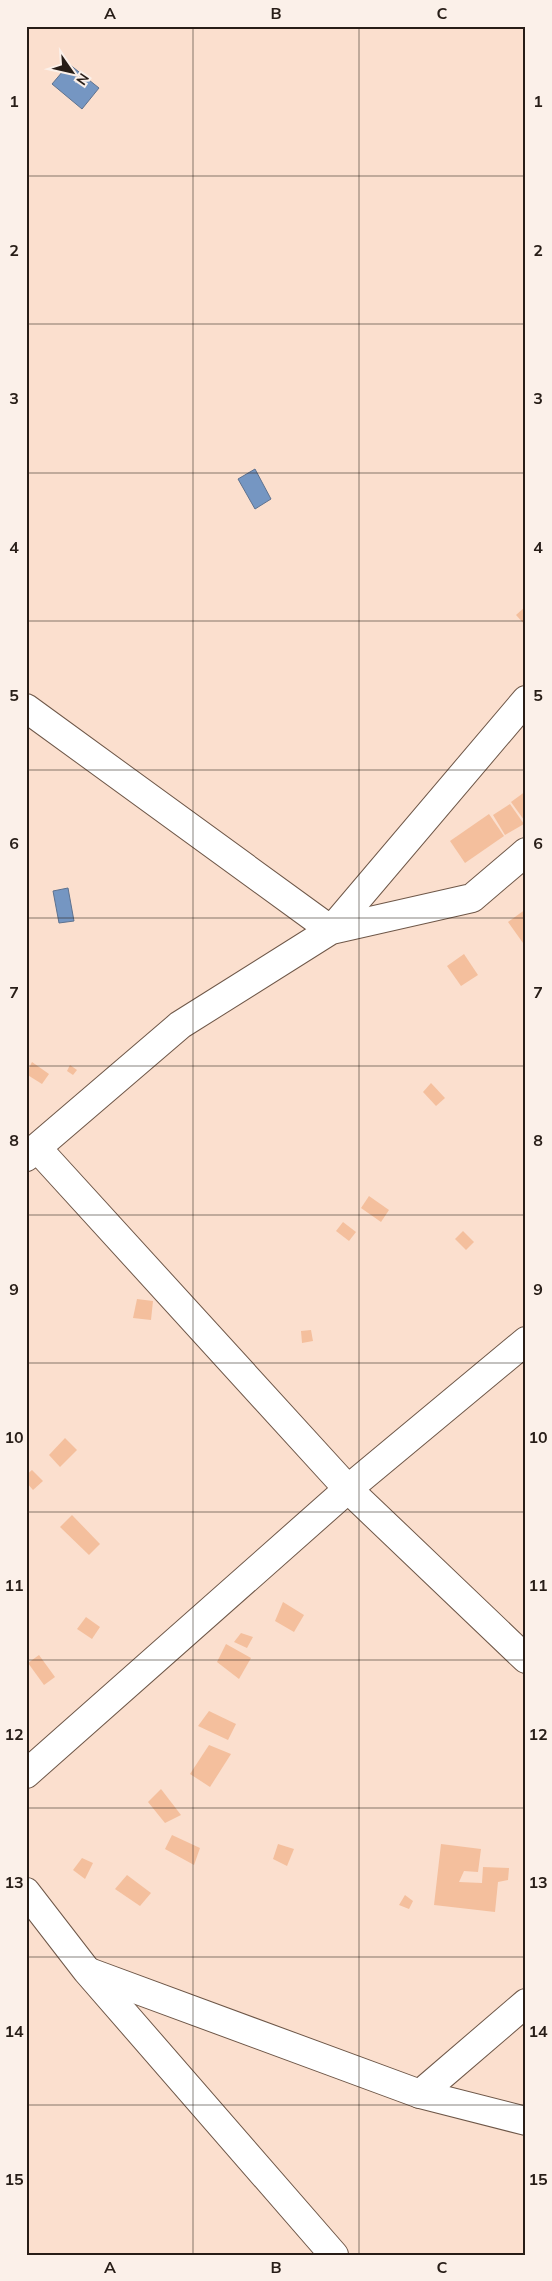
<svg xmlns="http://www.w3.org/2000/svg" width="552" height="2281" viewBox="0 0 552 2281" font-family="Mulish,sans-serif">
  <rect width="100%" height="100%" fill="#fbdfce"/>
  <g fill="#7596c2" stroke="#5e728f">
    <polygon points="69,64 99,88 82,109 52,84"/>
    <polygon points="255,469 271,499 255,509 238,479"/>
    <polygon points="68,888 74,921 59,923 53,891"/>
  </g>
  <g fill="#f4bf9d">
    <polygon points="526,606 526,626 516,615"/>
    <polygon points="526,791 526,819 524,820 511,802"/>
    <polygon points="510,804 524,824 505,835 493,815"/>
    <polygon points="489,814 504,836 465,863 450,841"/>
    <polygon points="526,909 526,941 523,943 508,922"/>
    <polygon points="464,954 478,975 461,986 447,966"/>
    <polygon points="32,1062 49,1074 42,1084 26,1074"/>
    <polygon points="70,1065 77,1070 73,1075 67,1071"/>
    <polygon points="431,1083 445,1098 436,1106 423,1092"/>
    <polygon points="369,1196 389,1210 381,1222 361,1208"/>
    <polygon points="343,1222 356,1232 349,1241 336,1231"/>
    <polygon points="463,1231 474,1242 466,1250 455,1239"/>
    <polygon points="137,1299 153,1301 151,1320 133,1318"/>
    <polygon points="311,1330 313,1341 302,1343 301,1331"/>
    <polygon points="65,1438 77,1450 60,1467 49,1455"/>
    <polygon points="32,1470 43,1481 33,1490 26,1482 26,1475"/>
    <polygon points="72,1515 100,1544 89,1555 60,1527"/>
    <polygon points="283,1602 304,1615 294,1632 275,1621"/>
    <polygon points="86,1617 100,1627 92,1639 77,1629"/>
    <polygon points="241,1633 253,1637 247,1648 234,1642"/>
    <polygon points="226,1644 251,1658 239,1679 217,1662"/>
    <polygon points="39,1655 55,1677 44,1685 28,1663"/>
    <polygon points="209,1711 236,1724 228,1740 198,1726"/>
    <polygon points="209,1745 231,1754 210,1787 190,1774"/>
    <polygon points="161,1789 181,1815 165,1823 148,1802"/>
    <polygon points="172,1835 200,1848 194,1865 165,1849"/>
    <polygon points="278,1844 294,1849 287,1866 273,1859"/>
    <polygon points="441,1844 481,1849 478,1872 464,1871 459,1882 482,1883 483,1867 509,1868 508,1880 498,1882 495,1912 434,1905"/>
    <polygon points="82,1858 93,1863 85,1879 73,1870"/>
    <polygon points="127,1875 151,1893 140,1906 115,1889"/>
    <polygon points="405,1895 413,1901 409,1909 399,1905"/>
  </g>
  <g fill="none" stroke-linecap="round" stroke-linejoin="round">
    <g stroke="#6e5748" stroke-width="30">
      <g id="street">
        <polyline points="26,708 331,930 526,700"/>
        <polyline points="37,1148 348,1489 526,1659"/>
        <polyline points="26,1157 180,1025 331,930 472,898 526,852"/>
        <polyline points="26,1774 348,1489 526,1341"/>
        <polyline points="26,1892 87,1971 334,2255"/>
        <polyline points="89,1972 420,2094 526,2121"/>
        <polyline points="420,2094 526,2003"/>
      </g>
    </g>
    <use href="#street" stroke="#fff" stroke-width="28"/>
  </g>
  <path fill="none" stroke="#271d17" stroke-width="1" stroke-opacity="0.55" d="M193,26v2229M359,26v2229M26,176h500M26,324h500M26,473h500M26,621h500M26,770h500M26,918h500M26,1066h500M26,1215h500M26,1363h500M26,1512h500M26,1660h500M26,1808h500M26,1957h500M26,2105h500"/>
  <rect width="552" height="2281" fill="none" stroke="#fbf0e9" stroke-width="55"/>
  <g transform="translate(72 72) rotate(124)" stroke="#fbf0e9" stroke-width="4" paint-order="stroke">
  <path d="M0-4L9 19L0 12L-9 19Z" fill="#271d17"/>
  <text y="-8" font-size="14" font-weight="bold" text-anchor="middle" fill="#271d17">N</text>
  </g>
  <rect x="28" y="28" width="496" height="2226" fill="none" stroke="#271d17" stroke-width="2"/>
  <g font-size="16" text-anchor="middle" font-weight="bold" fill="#271d17">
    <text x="110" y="19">A</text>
    <text x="276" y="19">B</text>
    <text x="442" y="19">C</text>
    <text x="14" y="107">1</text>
    <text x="538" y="107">1</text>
    <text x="14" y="256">2</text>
    <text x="538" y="256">2</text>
    <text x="14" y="404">3</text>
    <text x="538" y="404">3</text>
    <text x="14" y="553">4</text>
    <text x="538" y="553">4</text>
    <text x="14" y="701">5</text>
    <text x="538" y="701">5</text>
    <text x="14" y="849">6</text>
    <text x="538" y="849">6</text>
    <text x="14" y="998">7</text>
    <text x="538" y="998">7</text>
    <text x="14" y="1146">8</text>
    <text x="538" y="1146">8</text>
    <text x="14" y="1295">9</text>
    <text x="538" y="1295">9</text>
    <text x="14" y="1443">10</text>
    <text x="538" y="1443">10</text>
    <text x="14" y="1591">11</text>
    <text x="538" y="1591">11</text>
    <text x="14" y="1740">12</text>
    <text x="538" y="1740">12</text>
    <text x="14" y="1888">13</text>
    <text x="538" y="1888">13</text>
    <text x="14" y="2037">14</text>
    <text x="538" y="2037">14</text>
    <text x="14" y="2185">15</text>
    <text x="538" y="2185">15</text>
    <text x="110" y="2273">A</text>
    <text x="276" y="2273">B</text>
    <text x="442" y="2273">C</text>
  </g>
</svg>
